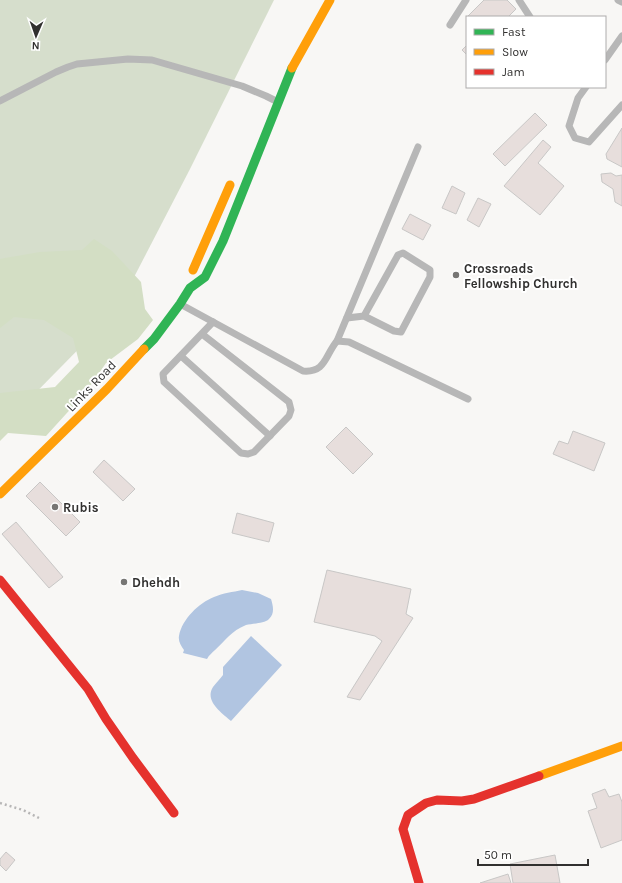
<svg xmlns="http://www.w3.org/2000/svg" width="622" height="883" viewBox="0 0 622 883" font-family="Karla,sans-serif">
  <rect width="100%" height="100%" fill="#f8f7f5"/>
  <polygon fill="#d6decc" points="0,0 274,0 190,169 117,310 0,429"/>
  <polygon fill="#d3dec4" points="94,239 112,251 141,282 145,309 153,320 138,339 106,363 86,392 46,436 8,433 0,441 0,393 55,387 79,362 73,338 44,320 14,317 0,328 0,259 5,258 40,252 82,250"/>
  <g fill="#b1c5e1">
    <path d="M242,590l16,3 13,6c2,7 4,14 -2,20 -5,5 -16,4 -23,6 -15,6 -20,15 -31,25 -3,3 -6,5 -8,9l-24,-6 1,-3c-3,-4 -6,-9 -5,-14 3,-17 20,-33 35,-39 9,-4 19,-5 28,-7z"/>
    <path d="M251,636l31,29 -51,56c-9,-8 -27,-20 -18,-34 3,-4 7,-8 10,-12v-8z"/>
  </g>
  <g fill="#e7dedc" stroke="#c8c7c6">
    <polygon points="484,0 507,0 516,9 508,17 467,17 467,19 466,18"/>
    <polygon points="467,45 467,55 462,50"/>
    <polygon points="535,113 547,125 505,166 493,154"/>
    <polygon points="622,128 622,167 607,159 606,154"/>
    <polygon points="543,140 551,147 538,163 564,186 540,215 504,186"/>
    <polygon points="611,173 616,176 622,175 622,206 615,202 613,189 602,182 601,174"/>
    <polygon points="452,186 465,193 456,214 442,208"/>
    <polygon points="478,198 491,204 479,227 467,220"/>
    <polygon points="410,214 431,225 423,240 402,229"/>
    <polygon points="346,427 373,454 353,474 326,447"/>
    <polygon points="573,431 605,443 594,471 553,454 559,441 568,444"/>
    <polygon points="104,460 135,489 123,501 93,472"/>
    <polygon points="40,482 80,522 66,536 26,496"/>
    <polygon points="237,513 274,523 269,542 232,533"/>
    <polygon points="16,522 63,577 49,588 2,534"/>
    <polygon points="327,570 411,589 406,614 413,618 360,700 347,697 382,641 375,636 314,622"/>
    <polygon points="605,789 609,797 619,794 622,802 622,840 601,848 588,811 597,808 592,794"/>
    <polygon points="6,852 15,860 6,871 0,865 0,859"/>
    <polygon points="555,855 560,883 513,883 510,864"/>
    <polygon points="508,874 511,883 480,883"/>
  </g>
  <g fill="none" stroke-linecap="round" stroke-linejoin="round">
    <polyline stroke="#b7b6b6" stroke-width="2.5" stroke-dasharray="2 3" stroke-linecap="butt" points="0,803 23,810 39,818"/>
    <g stroke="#b7b7b7" stroke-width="7">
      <polyline points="519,0 530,17"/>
      <polyline points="618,0 622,2"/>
      <polyline points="450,25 466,0"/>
      <polyline points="605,60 622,36"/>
      <polyline points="586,87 578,98 569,126 575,138 589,142 622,105"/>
      <polyline points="0,101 56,72 68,67 77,64 128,59 152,60 242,86 266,96 276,101"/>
      <path d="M182,305l121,66c23,2 22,-16 34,-30l12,1 119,57"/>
      <polyline points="347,318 364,316 394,331 401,332 430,277 430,270 403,253 398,255 364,316"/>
      <polyline points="202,334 289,402 291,410 289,416 254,452 248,454 241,453 164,382 163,374 213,322"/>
      <polyline points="337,341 418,147"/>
      <polyline points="181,356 270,436"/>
    </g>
    <polyline stroke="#30b455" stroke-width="9" points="144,349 154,339 180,304 190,288 205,277 223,241 292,68"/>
    <g stroke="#ff9f0a" stroke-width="9">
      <polyline points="292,68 330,0"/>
      <polyline points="193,270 230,185"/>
      <polyline points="0,494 107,389 144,349"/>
      <polyline points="539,776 622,746"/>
    </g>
    <g stroke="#e5322d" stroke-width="9">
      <polyline points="0,580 88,689 106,719 133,758 174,813"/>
      <polyline points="419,883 403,829 408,815 426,803 437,800 462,801 474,799 539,776"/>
    </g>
  </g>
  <g fill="#777674" stroke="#fff" stroke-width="1.5">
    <circle cx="456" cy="275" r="4"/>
    <circle cx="55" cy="507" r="4"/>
    <circle cx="124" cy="582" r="4"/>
  </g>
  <g text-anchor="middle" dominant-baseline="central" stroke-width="4" stroke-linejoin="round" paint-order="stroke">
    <g font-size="13" font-weight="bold" fill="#31302f" stroke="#fff" text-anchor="start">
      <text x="464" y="268">Crossroads<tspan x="464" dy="15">Fellowship Church</tspan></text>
      <text x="63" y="507">Rubis</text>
      <text x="132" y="582">Dhehdh</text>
    </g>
    <g font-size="13" fill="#31302f" stroke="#fff">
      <text transform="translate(91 386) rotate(-46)">Links Road</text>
    </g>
  </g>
  <rect x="466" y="16" width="140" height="72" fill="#ffffff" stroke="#adacac"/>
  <rect x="474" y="29" width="20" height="6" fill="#30b455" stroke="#adacac"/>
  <text x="502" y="36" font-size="12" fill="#31302f">Fast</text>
  <rect x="474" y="49" width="20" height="6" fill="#ff9f0a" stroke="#adacac"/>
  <text x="502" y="56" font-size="12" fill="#31302f">Slow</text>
  <rect x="474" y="69" width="20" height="6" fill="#e5322d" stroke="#adacac"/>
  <text x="502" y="76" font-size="12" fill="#31302f">Jam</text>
  <g transform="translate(36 36) rotate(182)" stroke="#ffffff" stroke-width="3" paint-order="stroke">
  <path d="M0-3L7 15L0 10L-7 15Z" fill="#31302f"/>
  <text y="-6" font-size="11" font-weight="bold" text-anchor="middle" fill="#31302f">N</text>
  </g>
  <path d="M478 859v6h110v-6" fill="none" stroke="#31302f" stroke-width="2"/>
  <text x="484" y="859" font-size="12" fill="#31302f" stroke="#ffffff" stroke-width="3" paint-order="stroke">50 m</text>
</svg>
